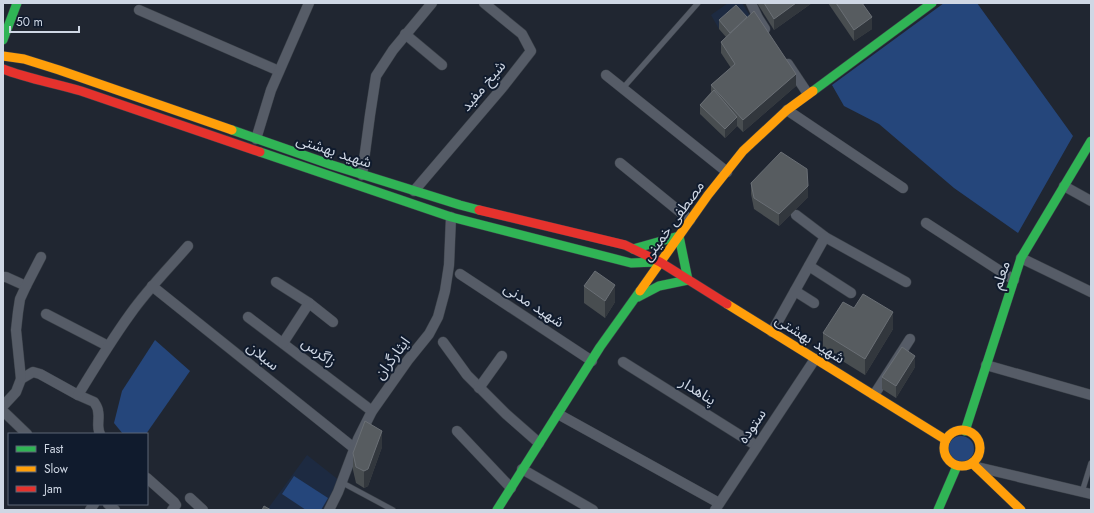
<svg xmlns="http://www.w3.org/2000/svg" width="1094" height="513" viewBox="0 0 1094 513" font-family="Jost,'Noto Sans Arabic',sans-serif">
  <rect width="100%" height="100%" fill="#202631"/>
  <g fill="#1d2a41">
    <polygon points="728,3 742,3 754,22 736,14 719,29 711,15"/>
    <polygon points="307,455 340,481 324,510 267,510"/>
  </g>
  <g fill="#25467b">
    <polygon points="944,3 977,3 1073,136 1018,233 954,188 879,124 844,106 832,85"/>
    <polygon points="155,340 190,371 146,434 123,434 114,423 122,391"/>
    <circle cx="961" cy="449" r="13"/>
    <polygon points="294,476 328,498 321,510 306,510 282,494"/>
  </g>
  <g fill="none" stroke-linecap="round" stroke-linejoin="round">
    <g stroke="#3a4048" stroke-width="6">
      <g id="lane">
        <polyline points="623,88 698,3"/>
        <polyline points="341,482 393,510"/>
        <polyline points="1082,492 1091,463"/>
      </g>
    </g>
    <g stroke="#3a4048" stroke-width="11">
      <g id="street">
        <polyline points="751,3 758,18 765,29"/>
        <polyline points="139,10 279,71"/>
        <polyline points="405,34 442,65"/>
        <polyline points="788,64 808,94"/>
        <polyline points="606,75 727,172"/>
        <polyline points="787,110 903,188"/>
        <polyline points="256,139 271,90 309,3"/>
        <polyline points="620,163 690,220"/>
        <polyline points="362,175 370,115 376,76 393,50 432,3"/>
        <polyline points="1064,186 1091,201"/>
        <polyline points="414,191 502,88 531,51 522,34 484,3"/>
        <polyline points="796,215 825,237 906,282"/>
        <polyline points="926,223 1014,280"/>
        <polyline points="1021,258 1091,292"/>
        <polyline points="809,266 851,293"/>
        <polyline points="460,274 592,361"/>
        <polyline points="3,277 6,277 26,286"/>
        <polyline points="276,282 309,303 333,322"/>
        <polyline points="152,286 354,448"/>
        <polyline points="795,291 814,303"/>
        <polyline points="46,314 108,346"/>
        <polyline points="248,317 372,411"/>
        <polyline points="772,332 825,237"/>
        <polyline points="443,342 467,375 506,414 539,443"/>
        <polyline points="283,343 309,303"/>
        <polyline points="623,362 757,446"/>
        <polyline points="986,365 1091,395"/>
        <path d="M21,379l12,-7 7,2 38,21 16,7c2,3 4,6 4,9 2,8 -2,15 2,23"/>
        <polyline points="479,388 502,356"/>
        <path d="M78,395c17,-28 34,-56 53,-82 17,-24 38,-45 57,-67"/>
        <polyline points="874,395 910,339"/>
        <polyline points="3,406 16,392 21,379 16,330 18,312 20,299 26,286 41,257"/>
        <polyline points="3,411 27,434"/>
        <polyline points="558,414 719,503"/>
        <polyline points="457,431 511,488"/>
        <polyline points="977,467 1091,494"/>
        <polyline points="522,469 593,510"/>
        <polyline points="147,478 174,502 176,505 172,510"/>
        <polyline points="190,498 203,510"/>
        <polyline points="108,504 115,510"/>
        <polyline points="90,510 94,504"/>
        <polyline points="329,510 338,492 358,439 372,411 408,360 429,334 438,317 445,291 449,265 451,217"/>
        <polyline points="715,510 815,359"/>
      </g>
    </g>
    <g stroke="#3a4048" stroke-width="10">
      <g id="fast">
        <polyline points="3,40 17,3"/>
        <polyline points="813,91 932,3"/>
        <polyline points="232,130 332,165 460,205 479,210"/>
        <polyline points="260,152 451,217 631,263 657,262"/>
        <polyline points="633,249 679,236 688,280 659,286 638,297"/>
        <polyline points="965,431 1021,258 1091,141"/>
        <polyline points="497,510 600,347 640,291"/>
        <polyline points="938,510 957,466"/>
      </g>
    </g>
    <g stroke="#3a4048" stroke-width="10">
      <g id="slow">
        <polyline points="3,56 24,59 59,70 232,130"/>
        <polyline points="640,291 708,195 743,151 787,110 813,91"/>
        <polyline points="727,304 946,440"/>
        <circle cx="962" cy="448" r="18"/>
        <polyline points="972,463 1021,510"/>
      </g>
    </g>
    <g stroke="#3a4048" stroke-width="10">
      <g id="jam">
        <path d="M3,69c25,10 52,14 78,22l179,61"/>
        <polyline points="479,210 625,245 660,262 727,304"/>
      </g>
    </g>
    <use href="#lane" stroke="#565c67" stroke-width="5"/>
    <use href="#street" stroke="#565c67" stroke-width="10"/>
    <use href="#fast" stroke="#30b455" stroke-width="9"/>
    <use href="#slow" stroke="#ff9f0a" stroke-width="9"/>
    <use href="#jam" stroke="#e5322d" stroke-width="9"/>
  </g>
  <g fill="#484d50">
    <polygon points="757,3 812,3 774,30"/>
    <polygon points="828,3 862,3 872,29 854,41"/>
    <polygon points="719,20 796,86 743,132 737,126 725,138 700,114 700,105 711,92 711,85 731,68 721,53 721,42 726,37 719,29"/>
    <polygon points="751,183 808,197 779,226 754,209 751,194"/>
    <polygon points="584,286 615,302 605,318 584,303"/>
    <polygon points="854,308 893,329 865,375 823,349 823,333"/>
    <polygon points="915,367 896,398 882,389 882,377"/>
    <polygon points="382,447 368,486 364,488 356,483 353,470 353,453"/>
  </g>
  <g fill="#32373d">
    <polygon points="796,3 812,3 774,30 774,19"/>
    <polygon points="872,17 872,29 854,41 854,30"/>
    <polygon points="796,74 796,86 743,132 743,120"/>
    <polygon points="737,117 737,126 725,138 725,129"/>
    <polygon points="808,186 808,197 779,226 779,214"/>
    <polygon points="615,285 615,302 605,318 605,301"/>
    <polygon points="893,312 893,329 865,375 865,359"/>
    <polygon points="915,356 915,367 896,398 896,386"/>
    <polygon points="382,431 382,447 368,486 364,488 364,471"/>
  </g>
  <g fill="#575c60" stroke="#6a6f75">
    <polygon points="764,3 796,3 774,19"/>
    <polygon points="836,3 862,3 872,17 854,30"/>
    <polygon points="736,5 747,17 730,33 719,20"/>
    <polygon points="754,11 796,74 743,120 711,85 735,64 721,42"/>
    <polygon points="714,90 737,117 725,129 700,105"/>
    <polygon points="781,152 807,169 808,186 779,214 754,198 751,183"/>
    <polygon points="595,271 615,285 605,301 584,286"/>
    <polygon points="863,294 893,312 865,359 823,333 843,302 854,308"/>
    <polygon points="902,347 915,356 896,386 882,377"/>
    <polygon points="365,421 382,431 368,469 364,471 356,467 353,453"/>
    <polygon points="264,506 271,510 262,510"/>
  </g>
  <g text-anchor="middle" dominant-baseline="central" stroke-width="4" stroke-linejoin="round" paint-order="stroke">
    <g font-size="15" fill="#cfd7e4" stroke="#101b2d">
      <text transform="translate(483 86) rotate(-50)">شیخ مفید</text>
      <text transform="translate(334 151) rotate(18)">شهید بهشتی</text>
      <text transform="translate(673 221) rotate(-54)">مصطفی خمینی</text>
      <text transform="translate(1001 275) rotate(-72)">معلم</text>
      <text transform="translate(534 305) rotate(33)">شهید مدنی</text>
      <text transform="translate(810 339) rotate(32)">شهید بهشتی</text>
      <text transform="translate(319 352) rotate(37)">زاگرس</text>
      <text transform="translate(263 356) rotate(39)">سبلان</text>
      <text transform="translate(392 358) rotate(-53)">ایثارگران</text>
      <text transform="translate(698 391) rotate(32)">پناهدار</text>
      <text transform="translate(752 426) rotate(-56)">ستوده</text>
    </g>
  </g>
  <rect width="1094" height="513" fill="none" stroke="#cfd7e4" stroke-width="8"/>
  <rect x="8" y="433" width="140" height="72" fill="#101b2d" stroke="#5c6676"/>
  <rect x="16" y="446" width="20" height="6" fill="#30b455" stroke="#5c6676"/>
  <text x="44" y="453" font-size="12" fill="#cfd7e4">Fast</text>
  <rect x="16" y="466" width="20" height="6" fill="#ff9f0a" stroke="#5c6676"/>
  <text x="44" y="473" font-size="12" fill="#cfd7e4">Slow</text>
  <rect x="16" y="486" width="20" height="6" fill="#e5322d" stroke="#5c6676"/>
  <text x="44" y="493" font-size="12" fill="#cfd7e4">Jam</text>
  <path d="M10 26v6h69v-6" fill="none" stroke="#cfd7e4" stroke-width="2"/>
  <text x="16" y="26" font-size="12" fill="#cfd7e4" stroke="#101b2d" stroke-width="3" paint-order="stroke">50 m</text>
</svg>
